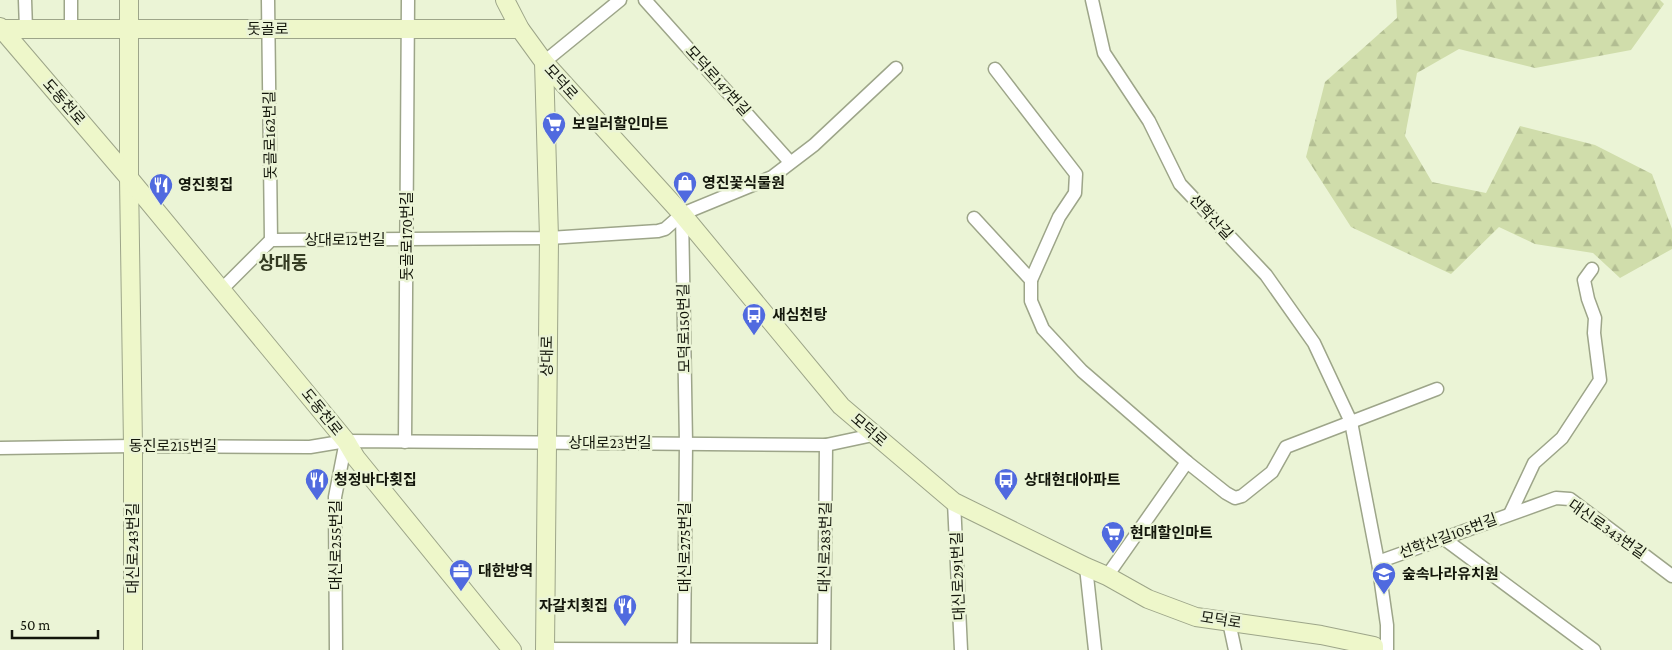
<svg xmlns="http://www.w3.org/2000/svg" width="1672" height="650" viewBox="0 0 1672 650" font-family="'Crimson Pro','Noto Sans KR',serif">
  <defs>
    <pattern id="forest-firs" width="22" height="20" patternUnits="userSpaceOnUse" patternTransform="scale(1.25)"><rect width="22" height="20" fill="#d0ddab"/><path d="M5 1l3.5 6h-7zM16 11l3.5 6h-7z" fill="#b2bd92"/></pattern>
  </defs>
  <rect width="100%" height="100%" fill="#ebf4d6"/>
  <polygon fill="url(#forest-firs)" points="1396,0 1660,0 1664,4 1631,50 1535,68 1459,49 1417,73 1405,136 1432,182 1486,193 1520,126 1595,145 1652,174 1672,229 1672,249 1620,278 1593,253 1535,244 1499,227 1451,274 1351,227 1306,157 1325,82 1397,18"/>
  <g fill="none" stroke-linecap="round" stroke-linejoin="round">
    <g stroke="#9da589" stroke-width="15">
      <g id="street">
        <polyline points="25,0 26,29"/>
        <polyline points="71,0 71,29"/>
        <polyline points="268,0 271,240"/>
        <polyline points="645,0 790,162"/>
        <polyline points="1092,0 1104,53 1149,121 1180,184 1266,275 1314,343 1351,422 1378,562 1387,625 1387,649"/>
        <polyline points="544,62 620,0"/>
        <polyline points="995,69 1076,174 1075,193 1059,217 1031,280"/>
        <polyline points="682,214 686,443 684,650"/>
        <polyline points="974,218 1031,280 1031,301 1043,329 1082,371 1187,462"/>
        <polyline points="222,289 271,240 549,238 658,231 665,229 682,214 772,177 814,145 896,68"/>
        <polyline points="405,442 408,0"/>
        <polyline points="0,448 133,446 310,447 346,441 826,445 873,435"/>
        <polyline points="954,502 961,650"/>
        <polyline points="1510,514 1534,463 1562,438 1600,380 1594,333 1595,318 1588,299 1584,280 1592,269"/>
        <polyline points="1443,538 1594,650"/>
        <polyline points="1378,562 1556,498 1570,499 1672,576"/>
        <polyline points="1086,567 1095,650"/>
        <polyline points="1107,576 1187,462 1226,493 1235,498 1242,496 1272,472 1286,447 1437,389"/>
        <polyline points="1229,622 1235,650"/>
        <polyline points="545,649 820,650"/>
        <polyline points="336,650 335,497 346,441"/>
        <polyline points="824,650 826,445"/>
      </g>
    </g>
    <g stroke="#9da589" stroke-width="20">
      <g id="secondary">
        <polyline points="129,0 129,178 133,446 133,650"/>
        <polyline points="505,0 520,29 544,62 682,214 841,406 954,502 1086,567 1107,576 1148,599 1196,617 1321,635 1374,646 1374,650"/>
        <polyline points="0,27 129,178 346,441 356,458 512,650"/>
        <polyline points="0,29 520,29"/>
        <polyline points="544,62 549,238 545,650"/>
      </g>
    </g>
    <use href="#street" stroke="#fff" stroke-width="12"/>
    <use href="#secondary" stroke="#eef7ca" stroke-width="18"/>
  </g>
  <defs>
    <g id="supermarket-pin" transform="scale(1.25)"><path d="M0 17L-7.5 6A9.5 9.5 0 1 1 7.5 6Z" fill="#506adf" stroke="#ebf4d6"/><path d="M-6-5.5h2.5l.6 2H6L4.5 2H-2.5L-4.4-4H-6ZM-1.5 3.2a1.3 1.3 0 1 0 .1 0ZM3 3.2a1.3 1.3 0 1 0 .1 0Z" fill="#fff"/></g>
    <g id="shop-pin" transform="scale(1.25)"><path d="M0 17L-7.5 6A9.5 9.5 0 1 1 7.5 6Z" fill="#506adf" stroke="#ebf4d6"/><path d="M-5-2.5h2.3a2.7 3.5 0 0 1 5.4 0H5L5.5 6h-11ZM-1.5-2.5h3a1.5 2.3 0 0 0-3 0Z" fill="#fff"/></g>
    <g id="restaurant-pin" transform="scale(1.25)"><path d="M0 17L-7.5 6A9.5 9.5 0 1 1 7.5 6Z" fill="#506adf" stroke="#ebf4d6"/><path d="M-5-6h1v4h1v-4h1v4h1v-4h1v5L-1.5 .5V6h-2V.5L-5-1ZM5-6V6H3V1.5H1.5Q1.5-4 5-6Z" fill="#fff"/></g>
    <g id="bus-pin" transform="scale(1.25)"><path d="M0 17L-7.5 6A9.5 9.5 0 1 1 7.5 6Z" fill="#506adf" stroke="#ebf4d6"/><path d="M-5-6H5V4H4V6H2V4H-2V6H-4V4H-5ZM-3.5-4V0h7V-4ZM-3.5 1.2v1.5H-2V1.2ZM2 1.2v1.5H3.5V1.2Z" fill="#fff"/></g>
    <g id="office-pin" transform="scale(1.25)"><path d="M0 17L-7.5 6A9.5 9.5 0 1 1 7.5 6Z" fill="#506adf" stroke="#ebf4d6"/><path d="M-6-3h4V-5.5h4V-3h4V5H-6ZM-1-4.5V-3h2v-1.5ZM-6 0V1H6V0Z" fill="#fff"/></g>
    <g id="school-pin" transform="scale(1.25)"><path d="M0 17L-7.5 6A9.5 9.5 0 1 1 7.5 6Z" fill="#506adf" stroke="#ebf4d6"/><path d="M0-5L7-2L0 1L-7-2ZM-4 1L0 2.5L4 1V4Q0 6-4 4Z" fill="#fff"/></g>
  </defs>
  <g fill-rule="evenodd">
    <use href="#supermarket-pin" x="554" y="124"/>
    <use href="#shop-pin" x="685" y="183"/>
    <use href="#restaurant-pin" x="161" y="185"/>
    <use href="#bus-pin" x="754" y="315"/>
    <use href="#restaurant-pin" x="317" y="480"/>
    <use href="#bus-pin" x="1006" y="480"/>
    <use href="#supermarket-pin" x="1113" y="533"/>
    <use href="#office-pin" x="461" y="571"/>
    <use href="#school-pin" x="1384" y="574"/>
    <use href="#restaurant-pin" x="625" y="606"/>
  </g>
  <g text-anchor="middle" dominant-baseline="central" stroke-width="5" stroke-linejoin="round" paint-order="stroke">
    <g font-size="15" fill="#13160b" stroke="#ebf4d6">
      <text x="268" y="29">돗골로</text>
      <text transform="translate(718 81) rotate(48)">모덕로147번길</text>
      <text transform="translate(561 82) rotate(48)">모덕로</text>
      <text transform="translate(64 102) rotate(49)">도동천로</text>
      <text transform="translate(270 135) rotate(-91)">돗골로162번길</text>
      <text transform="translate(1211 217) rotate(47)">선학산길</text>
      <text transform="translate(407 236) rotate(-90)">돗골로170번길</text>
      <text x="345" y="240">상대로12번길</text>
      <text transform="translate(684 328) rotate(-91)">모덕로150번길</text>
      <text transform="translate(547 356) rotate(-89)">상대로</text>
      <text transform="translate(322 412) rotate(51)">도동천로</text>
      <text transform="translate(869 430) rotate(41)">모덕로</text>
      <text x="610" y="443">상대로23번길</text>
      <text x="173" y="446">동진로215번길</text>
      <text transform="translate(1607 529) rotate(35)">대신로343번길</text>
      <text transform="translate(1448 536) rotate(-20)">선학산길105번길</text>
      <text transform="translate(336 545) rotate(-90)">대신로255번길</text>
      <text transform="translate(685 547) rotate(-90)">대신로275번길</text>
      <text transform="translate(825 547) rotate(-89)">대신로283번길</text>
      <text transform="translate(133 548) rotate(-90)">대신로243번길</text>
      <text transform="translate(958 576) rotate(-92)">대신로291번길</text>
      <text transform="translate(1221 620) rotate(9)">모덕로</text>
    </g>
    <g font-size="15" font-weight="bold" fill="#13160b" stroke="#ebf4d6" text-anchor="start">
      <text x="572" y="124">보일러할인마트</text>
      <text x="702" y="183">영진꽃식물원</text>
      <text x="178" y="185">영진횟집</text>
      <text x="772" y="315">새심천탕</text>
      <text x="334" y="480">청정바다횟집</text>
      <text x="1024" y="480">상대현대아파트</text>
      <text x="1130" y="533">현대할인마트</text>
      <text x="478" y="571">대한방역</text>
      <text x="1402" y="574">숲속나라유치원</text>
      <text x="608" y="606" text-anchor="end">자갈치횟집</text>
    </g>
    <g font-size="18" font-weight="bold" fill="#343b22" stroke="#ebf4d6">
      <text x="283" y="263">상대동</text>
    </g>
  </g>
  <path d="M12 630v8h86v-8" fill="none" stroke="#13160b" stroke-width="2.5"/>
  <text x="20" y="630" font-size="15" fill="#13160b" stroke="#ebf4d6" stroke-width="4" paint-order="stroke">50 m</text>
</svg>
